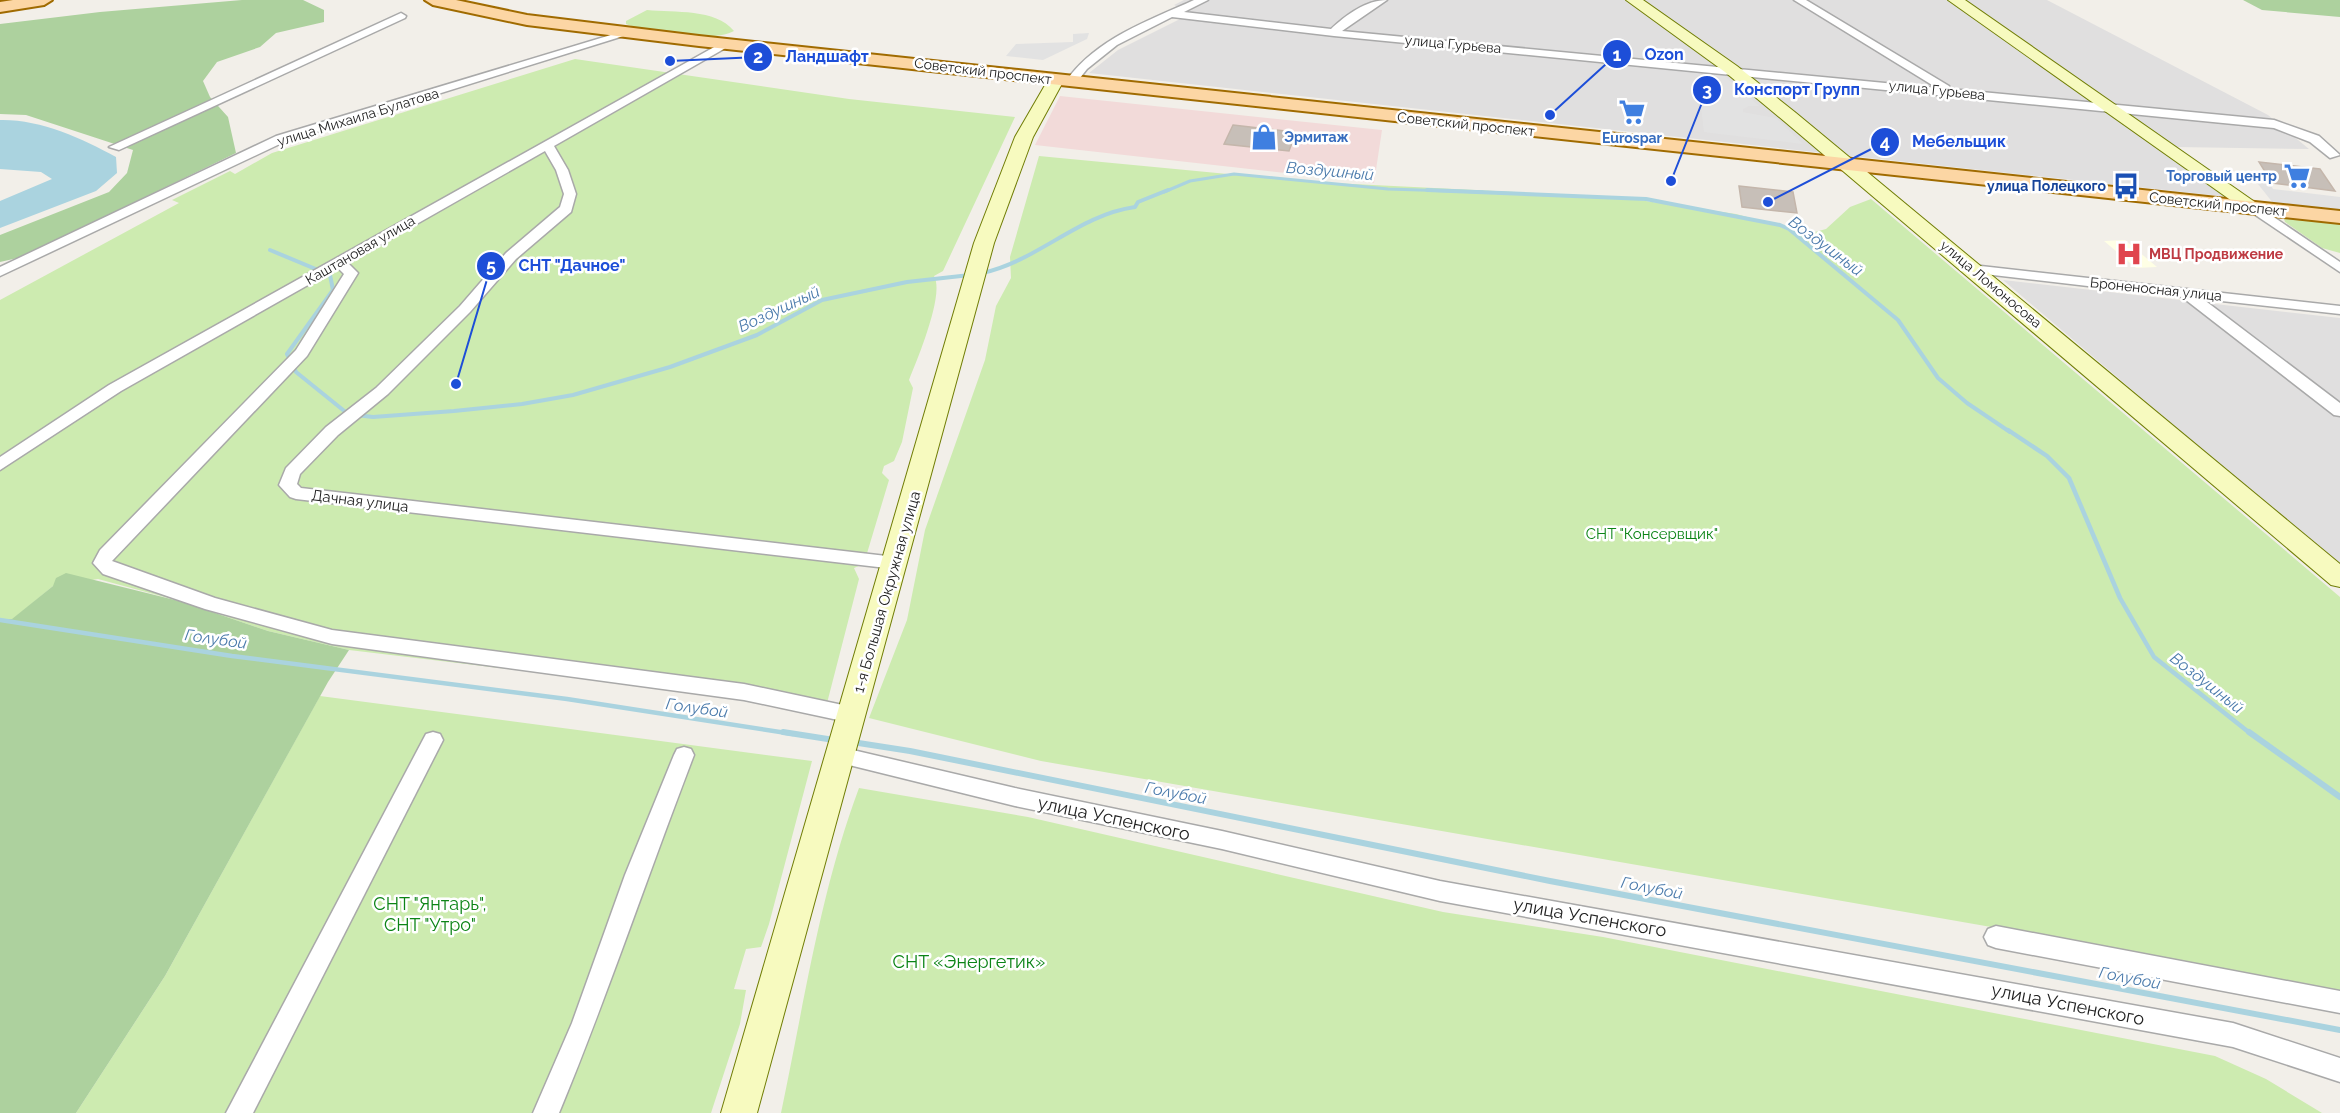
<svg xmlns="http://www.w3.org/2000/svg" width="2340" height="1113" viewBox="0 0 2340 1113" font-family="Raleway,sans-serif">
  <rect width="100%" height="100%" fill="#f2efe9"/>
  <g fill="#e0dfdf">
    <polygon points="1184,0 2047,0 2268,115 2309,149 2176,147 2239,198 1089,73 1118,50 1192,13 1174,5"/>
    <polygon points="2003,280 2340,318 2340,566 2104,366"/>
  </g>
  <polygon fill="#f2dad9" points="1060,96 1382,130 1374,183 1035,145"/>
  <polygon fill="#ffffe5" points="2125,240 2157,267 2136,268 2104,241"/>
  <g fill="#cdebb0">
    <path d="M647,10c28,3 68,-2 87,21 -21,12 -85,2 -108,-7v-3z"/>
    <path d="M575,59l274,40 166,18 -72,154 -9,5c11,18 -17,84 -25,104l4,8 -11,54 -8,19 -10,5 -2,7 7,7 -24,80 -4,5 -7,3 5,11 -33,128 -477,-57 -81,-19 -85,-29 -85,-23 -45,7 -41,34h-12v-320l179,-97 -7,-3 58,-29 5,3 37,-21z"/>
    <polygon points="1039,156 1312,182 1618,197 1736,214 1777,225 1800,236 1826,229 1850,207 1871,199 2340,597 2340,995 2112,948 1041,761 869,718 907,620 925,530 985,360 996,306 1011,278 1010,257"/>
    <polygon points="2283,216 2340,222 2340,253 2322,248 2285,222"/>
    <polygon points="320,696 812,761 769,924 761,947 746,949 734,989 746,990 740,1024 711,1113 76,1113 165,976"/>
    <path d="M859,788l169,29 415,95 160,25 612,119 51,23 56,34h-1541c23,-109 39,-221 78,-325z"/>
  </g>
  <g fill="#add19e">
    <polygon points="242,0 303,0 324,10 324,22 276,33 260,47 217,62 203,81 210,97 228,117 236,153 22,257 0,262 0,235 109,192 127,173 133,150 26,115 0,114 0,24 100,12"/>
    <polygon points="2243,0 2340,0 2340,17 2262,10"/>
    <polygon points="66,573 183,602 268,631 349,650 328,682 165,976 76,1113 0,1113 0,620 12,619 53,586 56,578"/>
  </g>
  <g fill="#e2e2e2">
    <polygon points="1089,33 1087,39 1043,60 1006,56 1016,44 1073,42 1073,34"/>
    <polygon points="1703,74 1723,75 1759,106 1749,106 1743,109 1743,112 1776,118 1803,144 1704,132 1700,98 1707,97"/>
    <polygon points="2254,179 2268,181 2273,189 2340,197 2340,211 2273,203"/>
  </g>
  <path fill="#aad3df" d="M0,120c39,-1 82,18 116,37l1,16 -21,18 -96,37v-27l52,-22 -11,-7 -41,-3z"/>
  <g fill="none" stroke-linecap="round" stroke-linejoin="round">
    <polyline stroke="#aad3df" stroke-width="3" points="1164,192 1190,181 1234,174 1388,189 1483,192"/>
    <g stroke="#aad3df" stroke-width="4">
      <polyline points="1427,190 1646,199 1780,225 1789,229 1898,320 1938,378 1967,403 2010,432"/>
      <polyline points="270,250 330,275 333,290 287,354 296,372 348,414"/>
      <path d="M982,273c56,-12 96,-58 153,-66l3,-5 30,-12"/>
      <polyline points="356,415 373,417 454,411 522,404 573,395 670,367 757,335 822,300 907,282 970,275"/>
    </g>
    <g stroke="#aad3df" stroke-width="4.5">
      <polyline points="2008,430 2047,456 2069,478 2120,598 2154,657 2251,734"/>
      <polyline points="0,620 232,656 567,699 793,734"/>
    </g>
    <g stroke="#aad3df" stroke-width="6">
      <polyline points="783,732 834,740"/>
      <polyline points="2249,732 2340,797"/>
      <polyline points="852,742 910,751 1550,881 2340,1030"/>
    </g>
  </g>
  <g fill="#c7bfb8" stroke="#c4b6ab" stroke-width="1.5">
    <polygon points="1233,125 1294,132 1295,135 1289,151 1224,144"/>
    <polygon points="2259,162 2320,169 2335,191 2272,183"/>
    <polygon points="1739,186 1793,192 1797,213 1742,207"/>
  </g>
  <g fill="none" stroke-linecap="round" stroke-linejoin="round">
    <g stroke="#a9a9a9" stroke-width="3">
      <g id="street">
        <path d="M1194,0h14l-24,12 147,17c15,-14 35,-29 56,-29l-45,31 595,57 -143,-88h12l143,86 1,3 324,31 45,16 21,19 -10,3 -20,-16 -36,-14 -940,-92 -162,-19 -55,28 -30,24 -11,14 -10,-2c31,-43 82,-60 128,-81z"/>
        <polygon points="401,13 406,16 405,18 119,150 109,147"/>
        <polygon points="624,31 633,33 284,142 0,276 0,267 276,136"/>
        <polygon points="725,41 730,44 729,46 554,146 568,170 576,194 571,212 516,259 470,312 388,394 338,435 300,474 297,484 301,488 895,557 901,558 904,563 901,568 895,569 296,499 290,497 279,485 286,468 326,427 376,388 460,306 506,253 560,207 564,194 556,170 545,151 348,263 358,273 307,356 112,561 215,598 332,630 744,684 852,707 859,709 862,715 859,721 852,723 744,700 332,644 205,609 103,574 93,563 100,550 296,350 344,274 338,268 121,391 0,470 0,457 109,385"/>
        <polygon points="2253,203 2340,262 2340,272 2248,210 2246,207"/>
        <polygon points="1972,265 2340,306 2340,314 2203,299 2340,403 2340,416 2334,415 2182,297 1967,272 1967,266"/>
        <polygon points="433,732 440,734 443,740 253,1113 226,1113 426,734"/>
        <path d="M684,747l7,2 3,6c-46,119 -86,240 -135,358h-26l39,-90 53,-148 49,-120 3,-6z"/>
        <polygon points="840,747 1015,788 1222,831 1440,881 2233,1023 2340,1058 2340,1082 2233,1047 1440,901 1222,849 1015,806 833,761 830,755 833,749"/>
        <polygon points="1996,926 2340,991 2340,1013 1996,948 1988,945 1984,937 1988,929"/>
      </g>
    </g>
    <g stroke="#707d05" stroke-width="2">
      <g id="secondary">
        <polygon points="1626,0 1643,0 1737,66 1796,113 2340,564 2340,587 2331,585 1784,121 1725,72"/>
        <polygon points="1948,0 1965,0 2262,207 2260,211 2246,211"/>
        <polygon points="1056,75 1064,80 1033,137 994,243 757,1113 721,1113 974,243 1015,137 1048,80"/>
      </g>
    </g>
    <g stroke="#a06b00" stroke-width="4">
      <g id="primary">
        <polygon points="13,0 52,0 44,5 0,12 0,2"/>
        <polygon points="425,0 456,0 527,15 699,36 2340,211 2340,223 699,46 527,25 433,5"/>
      </g>
    </g>
    <use href="#street" fill="#fff" fill-rule="evenodd"/>
    <use href="#secondary" fill="#f7fabf" fill-rule="evenodd"/>
    <use href="#primary" fill="#fcd6a4" fill-rule="evenodd"/>
  </g>
  <defs>
    <g id="supermarket-bare" transform="scale(2.07)"><path d="M-6-5.5h2.5l.6 2H6L4.5 2H-2.5L-4.4-4H-6ZM-1.5 3.2a1.3 1.3 0 1 0 .1 0ZM3 3.2a1.3 1.3 0 1 0 .1 0Z" fill="#3f7fe0" stroke="#fff" stroke-width="2.5" paint-order="stroke"/></g>
    <g id="shop-bare" transform="scale(2.07)"><path d="M-5-2.5h2.3a2.7 3.5 0 0 1 5.4 0H5L5.5 6h-11ZM-1.5-2.5h3a1.5 2.3 0 0 0-3 0Z" fill="#3f7fe0" stroke="#fff" stroke-width="2.5" paint-order="stroke"/></g>
    <g id="bus-bare" transform="scale(2.07)"><path d="M-5-6H5V4H4V6H2V4H-2V6H-4V4H-5ZM-3.5-4V0h7V-4ZM-3.5 1.2v1.5H-2V1.2ZM2 1.2v1.5H3.5V1.2Z" fill="#1a4fb4" stroke="#fff" stroke-width="2.5" paint-order="stroke"/></g>
    <g id="hospital-bare" transform="scale(2.07)"><path d="M-5-5h3v3.5h4V-5h3V5h-3V1.5h-4V5h-3Z" fill="#e0444e" stroke="#fff" stroke-width="2.5" paint-order="stroke"/></g>
  </defs>
  <g fill-rule="evenodd">
    <use href="#supermarket-bare" x="1632" y="112"/>
    <use href="#shop-bare" x="1264" y="137"/>
    <use href="#supermarket-bare" x="2297" y="176"/>
    <use href="#bus-bare" x="2126" y="186"/>
    <use href="#hospital-bare" x="2129" y="254"/>
  </g>
  <g text-anchor="middle" dominant-baseline="central" stroke-width="5" stroke-linejoin="round" paint-order="stroke">
    <g font-size="14" fill="#222" stroke="#fff">
      <text transform="translate(1453 44) rotate(5)">улица Гурьева</text>
      <text transform="translate(983 71) rotate(7)">Советский проспект</text>
      <text transform="translate(1937 90) rotate(6)">улица Гурьева</text>
      <text transform="translate(358 117) rotate(-17)">улица Михаила Булатова</text>
      <text transform="translate(1466 124) rotate(6)">Советский проспект</text>
      <text transform="translate(2218 204) rotate(6)">Советский проспект</text>
      <text transform="translate(360 250) rotate(-30)">Каштановая улица</text>
      <text transform="translate(1991 284) rotate(40)">улица Ломоносова</text>
      <text transform="translate(2156 289) rotate(6)">Броненосная улица</text>
    </g>
    <g font-size="14" font-weight="bold" fill="#366cbe" stroke="#fff" text-anchor="start">
      <text x="1284" y="137">Эрмитаж</text>
      <text x="1632" y="138" text-anchor="middle">Eurospar</text>
      <text x="2277" y="176" text-anchor="end">Торговый центр</text>
    </g>
    <g font-size="14" font-weight="bold" fill="#164399" stroke="#fff" text-anchor="end">
      <text x="2106" y="186">улица Полецкого</text>
    </g>
    <g font-size="14" font-weight="bold" fill="#be3a42" stroke="#fff" text-anchor="start">
      <text x="2149" y="254">МВЦ Продвижение</text>
    </g>
    <g font-size="15" fill="#222" stroke="#fff">
      <text transform="translate(360 501) rotate(7)">Дачная улица</text>
      <text transform="translate(887 592) rotate(-74)">1-я Большая Окружная улица</text>
    </g>
    <g font-size="15" fill="#0c8416" stroke="#fff">
      <text x="1652" y="534">СНТ "Консервщик"</text>
    </g>
    <g font-size="16" font-style="italic" fill="#4a7aab" stroke="#fff">
      <text transform="translate(1330 171) rotate(5)">Воздушный</text>
      <text transform="translate(1826 246) rotate(37)">Воздушный</text>
      <text transform="translate(779 309) rotate(-25)">Воздушный</text>
      <text transform="translate(216 639) rotate(8)">Голубой</text>
      <text transform="translate(2207 683) rotate(38)">Воздушный</text>
      <text transform="translate(697 708) rotate(8)">Голубой</text>
      <text transform="translate(1176 793) rotate(11)">Голубой</text>
      <text transform="translate(1652 888) rotate(11)">Голубой</text>
      <text transform="translate(2130 978) rotate(11)">Голубой</text>
    </g>
    <g font-size="18" fill="#222" stroke="#fff">
      <text transform="translate(1114 818) rotate(12)">улица Успенского</text>
      <text transform="translate(1590 917) rotate(10)">улица Успенского</text>
      <text transform="translate(2068 1004) rotate(11)">улица Успенского</text>
    </g>
    <g font-size="18" fill="#0c8416" stroke="#fff">
      <text x="430" y="903">СНТ "Янтарь",<tspan x="430" dy="21">СНТ "Утро"</tspan></text>
      <text x="969" y="961">СНТ «Энергетик»</text>
    </g>
  </g>
  <path fill="none" stroke="#1d4ed8" stroke-width="2" d="M1550 115L1617 54M670 61L758 57M1671 181L1707 90M1768 202L1885 142M456 384L491 266"/>
  <g fill="#1d4ed8" stroke="#fff" stroke-width="2">
    <circle cx="1550" cy="115" r="6"/>
    <circle cx="670" cy="61" r="6"/>
    <circle cx="1671" cy="181" r="6"/>
    <circle cx="1768" cy="202" r="6"/>
    <circle cx="456" cy="384" r="6"/>
    <circle cx="1617" cy="54" r="15"/>
    <circle cx="758" cy="57" r="15"/>
    <circle cx="1707" cy="90" r="15"/>
    <circle cx="1885" cy="142" r="15"/>
    <circle cx="491" cy="266" r="15"/>
  </g>
  <g font-size="18" text-anchor="middle" font-weight="bold" fill="#fff">
    <text x="1617" y="61">1</text>
    <text x="758" y="63">2</text>
    <text x="1707" y="96">3</text>
    <text x="1885" y="148">4</text>
    <text x="491" y="272">5</text>
  </g>
  <g font-size="16" text-anchor="middle" font-weight="bold" fill="#1d4ed8" stroke="#fff" stroke-width="5" stroke-linejoin="round" paint-order="stroke">
    <text x="1664" y="60">Ozon</text>
    <text x="827" y="62">Ландшафт</text>
    <text x="1797" y="95">Конспорт Групп</text>
    <text x="1959" y="147">Мебельщик</text>
    <text x="572" y="271">СНТ "Дачное"</text>
  </g>
</svg>
